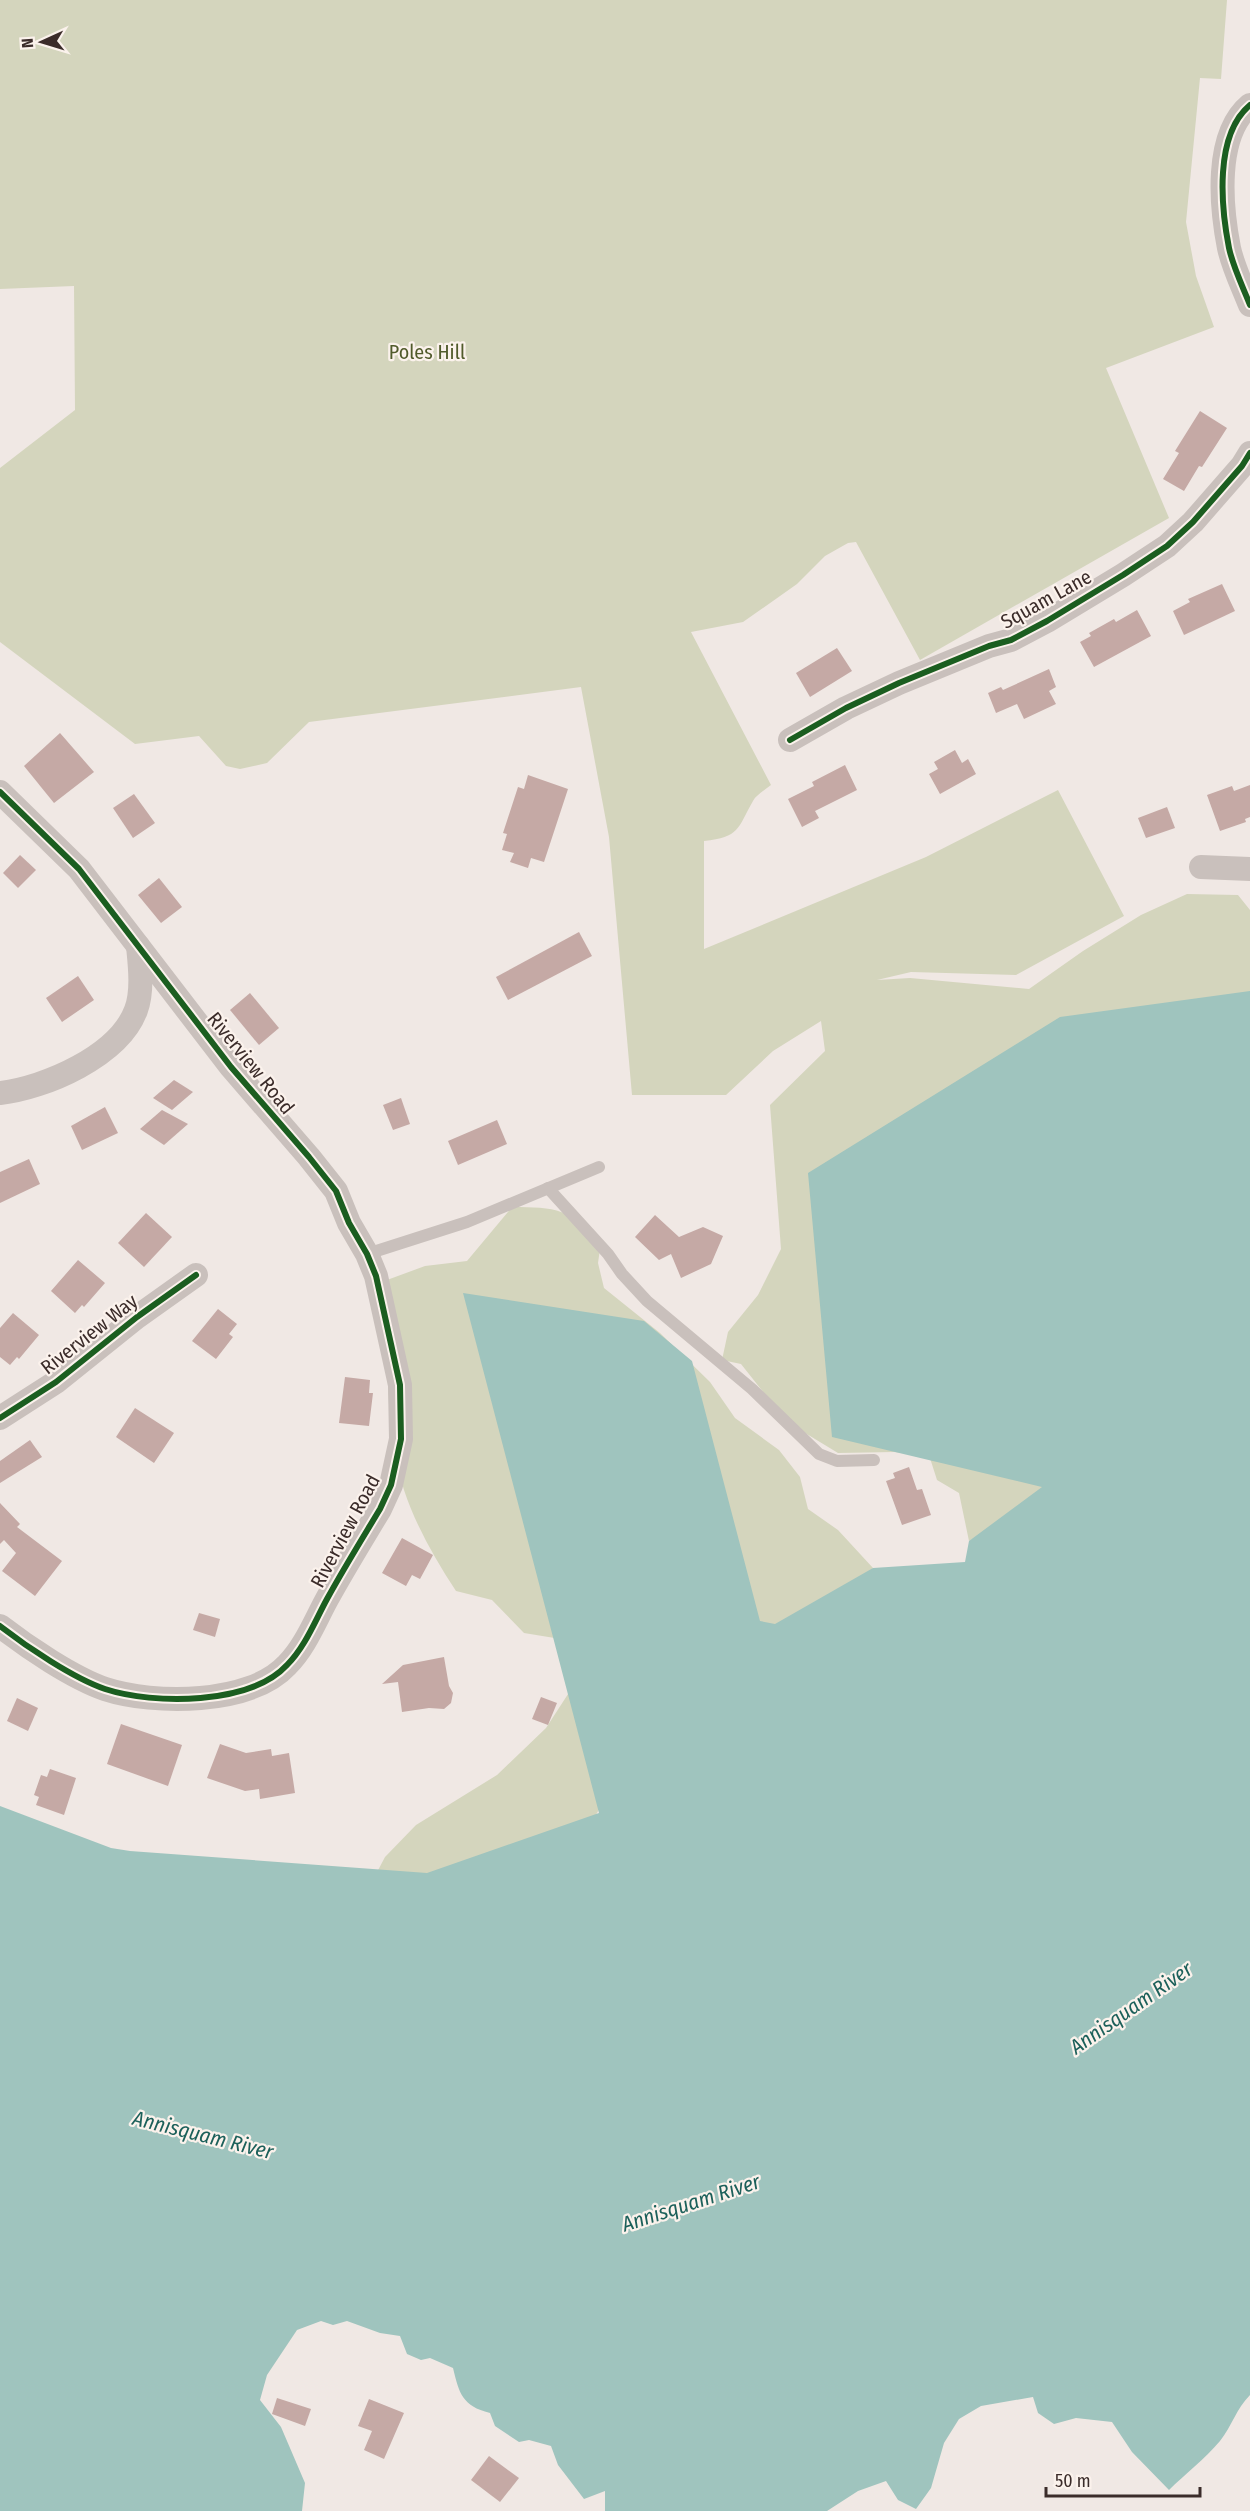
<svg xmlns="http://www.w3.org/2000/svg" width="1250" height="2511" viewBox="0 0 1250 2511" font-family="'Fira Sans Condensed',sans-serif">
  <rect width="100%" height="100%" fill="#f0e8e4"/>
  <g fill="#d4d5bd">
    <path d="M0,0h1227l-6,79 -21,-1 -14,144 10,54 18,51 -108,41 63,150 -249,142 -64,-118 -8,1 -23,13 -28,28 -54,38 -52,10 80,153c-6,5 -15,10 -18,16 -16,28 -13,36 -49,40v108l222,-92 132,-67 66,126 -108,59 -105,-3 -34,8 33,-2 119,11 54,-38 58,-36 46,-21 51,1 12,15v511l-231,91 -50,29 -10,-48 -22,-13 -8,-25 -35,-3 -56,1 -51,-31 -46,-58 -19,-4 6,-28 30,-37 23,-46 -11,-144 55,-54 -4,-30 -48,30 -47,44h-94l-23,-258 -28,-150 -272,35 -42,41 -27,6 -14,-3 -27,-30 -64,8 -135,-102v-174l75,-58 -1,-124 -74,3z"/>
    <path d="M512,1207c43,0 60,2 89,35l-3,21 6,25 56,45 50,49 25,36 44,32 21,27 8,32 30,21 35,38 -13,17 -253,209 -19,36 -107,60 -106,-14 10,-19 31,-32 81,-50 49,-47 24,-37 9,-49 -55,-9 -32,-33 -36,-9c-21,-32 -40,-65 -52,-101 -21,-67 -16,-141 -17,-210l38,-14 42,-5z"/>
  </g>
  <path fill="#9fc4be" d="M1250,991v1404c-14,14 -18,31 -30,46 -15,18 -35,33 -51,49l-37,-38 -20,-30 -36,-4 -22,6 -16,-11 -5,-16 -52,9 -22,13 -15,24 -13,45 -15,21 -18,-9 -12,-19 -28,10 -31,20h-222v-20l-21,8 -26,-34 -7,-19 -22,-6 -10,2 -24,-16 -5,-13c-28,-7 -31,-20 -37,-45l-23,-10 -9,2 -14,-6 -7,-18 -20,-3 -33,-12 -14,4 -12,-4 -24,9 -30,45 -7,25 21,27 24,56 -3,28h-302v-705l111,42 19,3 297,22 172,-60 -136,-520 181,28 48,40 68,260 15,3 98,-56 92,-6 4,-21 73,-54 -210,-50 -24,-264 252,-156z"/>
  <g fill="#c5a9a5">
    <polygon points="1200,411 1227,428 1202,467 1199,466 1184,491 1163,479 1179,453 1175,451"/>
    <polygon points="1222,584 1235,611 1184,635 1173,611 1190,602 1188,599"/>
    <polygon points="1137,610 1151,636 1094,667 1080,642 1091,636 1089,633 1114,619 1116,622"/>
    <polygon points="837,648 852,671 810,697 796,673"/>
    <polygon points="1049,669 1056,687 1049,691 1056,704 1024,719 1017,704 996,713 988,693 1001,687 1003,690"/>
    <polygon points="60,733 94,772 54,803 24,766"/>
    <polygon points="955,750 962,763 968,759 976,774 940,794 929,774 938,769 934,762"/>
    <polygon points="845,765 857,790 815,811 819,818 802,827 788,799 814,786 812,782"/>
    <polygon points="528,775 568,789 544,862 531,858 528,868 510,862 514,853 502,850 507,834 503,833 518,787 524,789"/>
    <polygon points="1250,785 1250,817 1245,819 1246,822 1220,831 1207,795 1232,786 1234,791"/>
    <polygon points="134,794 155,823 133,838 113,808"/>
    <polygon points="1167,807 1175,828 1146,838 1138,818"/>
    <polygon points="20,855 36,870 18,888 3,873"/>
    <polygon points="159,878 182,907 161,923 138,895"/>
    <polygon points="579,932 592,956 508,1000 496,977"/>
    <polygon points="78,976 94,1000 62,1022 46,998"/>
    <polygon points="250,993 279,1028 259,1045 230,1010"/>
    <polygon points="174,1080 193,1092 172,1110 153,1098"/>
    <polygon points="401,1098 410,1124 393,1130 383,1105"/>
    <polygon points="105,1107 118,1133 82,1150 71,1126"/>
    <polygon points="162,1110 188,1124 164,1145 140,1129"/>
    <polygon points="497,1120 507,1144 458,1165 448,1141"/>
    <polygon points="29,1159 40,1184 0,1203 0,1172"/>
    <polygon points="146,1213 172,1237 144,1267 118,1243"/>
    <polygon points="655,1215 679,1237 703,1227 723,1236 711,1264 681,1278 671,1254 659,1260 635,1237"/>
    <polygon points="78,1260 105,1283 84,1307 82,1305 75,1313 51,1291"/>
    <polygon points="218,1309 237,1324 229,1334 233,1337 216,1359 192,1341"/>
    <polygon points="13,1313 39,1335 19,1359 17,1357 10,1365 0,1357 0,1328"/>
    <polygon points="345,1377 370,1380 369,1393 373,1393 369,1426 339,1423"/>
    <polygon points="135,1408 174,1433 154,1463 116,1437"/>
    <polygon points="30,1440 42,1457 0,1483 0,1461"/>
    <polygon points="909,1467 917,1490 922,1489 931,1515 902,1525 886,1481 895,1478 893,1473"/>
    <polygon points="0,1503 20,1524 17,1527 62,1561 35,1596 2,1571 16,1553 4,1540 0,1544"/>
    <polygon points="402,1538 433,1555 420,1579 412,1575 406,1586 382,1573"/>
    <polygon points="199,1613 220,1619 215,1637 193,1630"/>
    <polygon points="444,1657 449,1686 453,1693 451,1703 444,1709 429,1708 402,1712 398,1682 382,1684 403,1665"/>
    <polygon points="541,1697 557,1703 548,1725 532,1719"/>
    <polygon points="17,1698 38,1708 28,1731 7,1721"/>
    <polygon points="121,1724 182,1745 168,1786 107,1764"/>
    <polygon points="220,1744 246,1753 271,1749 272,1756 289,1753 295,1793 260,1799 259,1789 245,1791 207,1778"/>
    <polygon points="50,1769 76,1778 64,1815 36,1805 39,1797 34,1795 41,1775 47,1777"/>
    <polygon points="277,2398 311,2409 305,2426 272,2414"/>
    <polygon points="369,2399 404,2413 384,2459 364,2450 372,2431 358,2426"/>
    <polygon points="489,2456 519,2478 500,2502 471,2480"/>
  </g>
  <g fill="none" stroke-linecap="round" stroke-linejoin="round">
    <g stroke="#c9c0bc" stroke-width="12">
      <polyline points="548,1188 608,1254 622,1274 647,1301 752,1389 819,1454 837,1461 874,1460"/>
      <polyline points="367,1254 467,1222 599,1167"/>
    </g>
    <g stroke="#c9c0bc" stroke-width="24">
      <path d="M1250,105c-36,30 -29,102 -21,143 4,19 14,39 21,57"/>
      <polyline points="790,740 846,708 899,683 989,646 1011,640 1047,621 1123,575 1167,546 1193,522 1242,466 1250,453"/>
      <path d="M0,792l79,77 152,198 78,90 27,34 13,32 18,31 9,22 24,109 1,54 -10,46 -11,24c-18,30 -36,59 -53,90 -12,22 -22,48 -40,66 -37,40 -133,40 -182,24 -32,-11 -78,-42 -105,-63"/>
      <polyline points="1201,867 1250,869"/>
      <path d="M0,1093c45,-5 119,-37 136,-83 7,-19 4,-44 2,-64"/>
      <polyline points="0,1418 56,1382 137,1317 196,1275"/>
    </g>
    <g stroke="#fbf2ec" stroke-width="10">
      <g id="cycleway">
        <path d="M1250,105c-36,30 -29,102 -21,143 4,19 14,39 21,57"/>
        <polyline points="790,740 846,708 899,683 989,646 1011,640 1047,621 1123,575 1167,546 1193,522 1242,466 1250,453"/>
        <path d="M0,792l79,77 152,198 78,90 27,34 13,32 18,31 9,22 24,109 1,54 -10,46 -11,24c-18,30 -36,59 -53,90 -12,22 -22,48 -40,66 -37,40 -133,40 -182,24 -32,-11 -78,-42 -105,-63"/>
        <polyline points="0,1418 56,1382 137,1317 196,1275"/>
      </g>
    </g>
    <use href="#cycleway" stroke="#1b5e20" stroke-width="6"/>
  </g>
  <g text-anchor="middle" dominant-baseline="central" stroke-width="4.5" stroke-linejoin="round" paint-order="stroke">
    <g font-size="20" fill="#515b2b" stroke="#fbf2ec">
      <text x="427" y="352">Poles Hill</text>
    </g>
    <g font-size="20" fill="#3b2c2a" stroke="#fbf2ec">
      <text transform="translate(1046 599) rotate(-29)">Squam Lane</text>
      <text transform="translate(251 1063) rotate(51)">Riverview Road</text>
      <text transform="translate(89 1334) rotate(-38)">Riverview Way</text>
      <text transform="translate(345 1531) rotate(-62)">Riverview Road</text>
    </g>
    <g font-size="21" font-style="italic" fill="#1c605a" stroke="#fbf2ec">
      <text transform="translate(1131 2008) rotate(-35)">Annisquam River</text>
      <text transform="translate(203 2135) rotate(14)">Annisquam River</text>
      <text transform="translate(691 2203) rotate(-18)">Annisquam River</text>
    </g>
  </g>
  <g transform="translate(42 42) rotate(266)" stroke="#fbf2ec" stroke-width="4.5" paint-order="stroke">
  <path d="M0-4.5L10 22L0 15L-10 22Z" fill="#3b2c2a"/>
  <text y="-9" font-size="16" font-weight="bold" text-anchor="middle" fill="#3b2c2a">N</text>
  </g>
  <path d="M1046 2487v9h154v-9" fill="none" stroke="#3b2c2a" stroke-width="3"/>
  <text x="1055" y="2487" font-size="18" fill="#3b2c2a" stroke="#fbf2ec" stroke-width="4.5" paint-order="stroke">50 m</text>
</svg>
